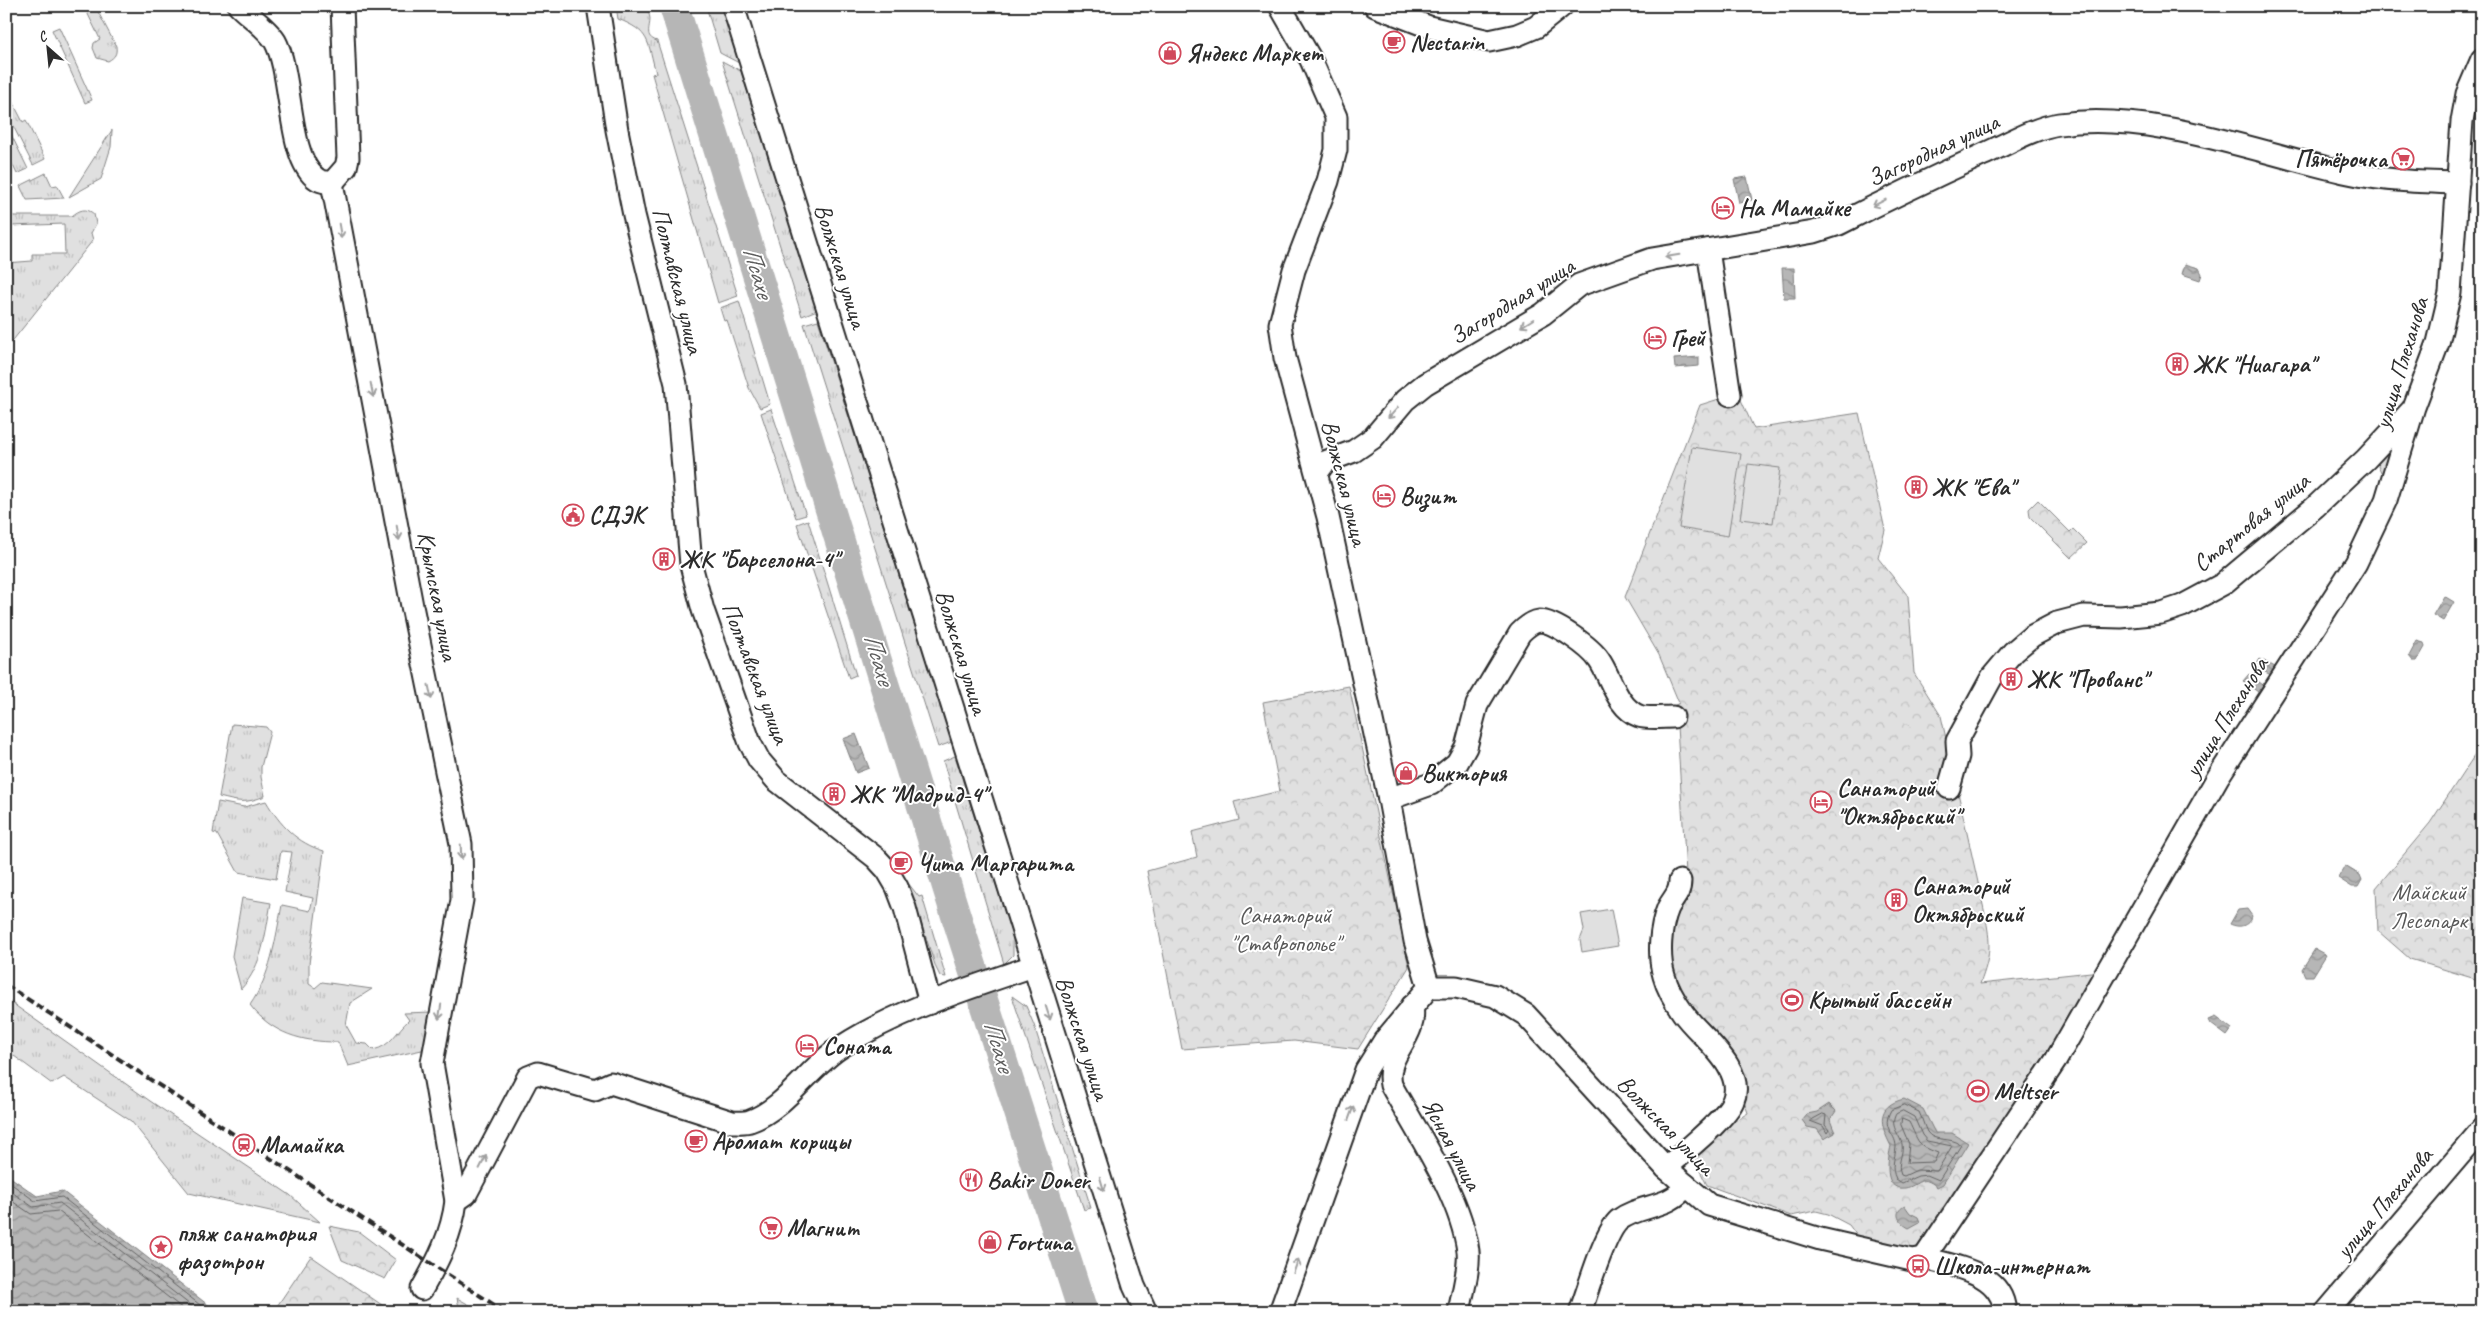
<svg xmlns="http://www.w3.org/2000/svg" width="2488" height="1318" viewBox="0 0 2488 1318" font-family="Caveat,sans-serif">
  <defs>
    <pattern id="grass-tufts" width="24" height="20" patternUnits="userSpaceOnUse" patternTransform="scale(1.25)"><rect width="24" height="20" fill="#e0e0e0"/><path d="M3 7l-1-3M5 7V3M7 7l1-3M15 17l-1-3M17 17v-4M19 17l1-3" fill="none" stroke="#c0c0c0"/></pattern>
    <pattern id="forest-crowns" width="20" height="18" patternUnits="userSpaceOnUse" patternTransform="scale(1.25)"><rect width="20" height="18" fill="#e0e0e0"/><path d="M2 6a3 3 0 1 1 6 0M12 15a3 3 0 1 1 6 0" fill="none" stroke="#c0c0c0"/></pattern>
    <pattern id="water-waves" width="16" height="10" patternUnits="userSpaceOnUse" patternTransform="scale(1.25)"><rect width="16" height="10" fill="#b6b6b6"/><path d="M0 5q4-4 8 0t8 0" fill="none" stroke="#949494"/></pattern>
  </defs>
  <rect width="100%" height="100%" fill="#fff"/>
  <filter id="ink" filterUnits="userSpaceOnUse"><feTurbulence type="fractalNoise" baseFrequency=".02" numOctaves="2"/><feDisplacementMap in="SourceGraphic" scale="10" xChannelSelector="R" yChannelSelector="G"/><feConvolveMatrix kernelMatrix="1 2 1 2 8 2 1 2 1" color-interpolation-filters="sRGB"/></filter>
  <g filter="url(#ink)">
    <g fill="url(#grass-tufts)" stroke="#868686">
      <path d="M84,6h11l21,40c1,8 -1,11 -8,15l-11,-3 -4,-10 1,-5 6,-4z"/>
      <path d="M616,6h30c1,4 4,9 4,13 0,9 -6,18 7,22l81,255 -20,7 -66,-229 4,-1c-9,-32 -5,-41 -38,-54z"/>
      <polygon points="706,6 721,6 739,63 720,53"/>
      <polygon points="59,27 92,100 85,103 52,30"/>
      <polygon points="722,61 741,71 817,310 802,316"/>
      <polygon points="6,89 23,122 26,120 45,159 33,165 6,112"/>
      <polygon points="6,124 28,169 17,174 6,151"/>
      <polygon points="112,130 111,147 101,179 69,197"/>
      <polygon points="46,173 52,186 57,185 64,198 27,200 20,186"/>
      <path d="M6,208l7,8h59c7,-6 14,-9 22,-2l2,10 -5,9 2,7 -87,109v-46l3,-10 -3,-30 26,-2v-7h33l-1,-30 -53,2v-4l-5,-4z"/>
      <polygon points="739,301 770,404 760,408 749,388 727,320 724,321 720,308"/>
      <polygon points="818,320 952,742 938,747 804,324"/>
      <polygon points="771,409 806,515 796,518 761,413"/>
      <polygon points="2381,447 2398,454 2384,472 2381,472 2376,460"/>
      <polygon points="808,520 856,675 849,678 797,524"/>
      <path d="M232,724l34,3 4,5 -9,35v10l4,19c-20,8 -26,6 -46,1z"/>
      <polygon points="955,756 1013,938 1013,955 1004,964 943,761"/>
      <path d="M266,801c14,24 31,42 58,50l-15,113v20l6,4 7,-6 50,7 -22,14 -4,22 10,18 11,1 6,6c19,-4 23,-19 36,-30l-5,-7 28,-1 -1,36 -83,18 -10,-24c-36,0 -66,-8 -88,-37 21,-30 25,-64 32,-100l28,6 3,-13 -28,-6 7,-40 -11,-1 -5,28 -38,-7 -21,-38 -4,-1 5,-31 26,5z"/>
      <polygon points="908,883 919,897 922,896 946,977 940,976 936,968"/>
      <path d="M242,898l29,5c-6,31 -8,62 -30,86l-9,-33z"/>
      <polygon points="1012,996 1026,1006 1034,1025 1091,1208 1084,1210"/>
      <polygon points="6,999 150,1101 290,1195 320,1222 189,1193 131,1121 64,1077 52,1084 6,1050"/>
      <polygon points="457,1298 482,1312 460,1312"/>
    </g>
    <g fill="url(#forest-crowns)" stroke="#868686">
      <path d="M1738,393l16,36 105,-16 26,117 -7,28 30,38 6,77 27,43 44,198c6,30 6,41 -5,70l120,-13 -186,283 -57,-18 -8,-11 -21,-11 -12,-3 -25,5 -84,-31 -18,-36 59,-36 -16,-46 -58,-81 -6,-31 3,-34 15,-48 -9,-147 -7,-18 9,-5 -20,-48 -34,-58 75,-192z"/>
      <polygon points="2038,500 2070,532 2073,529 2087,543 2071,558 2030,517 2029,509"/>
      <polygon points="1349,686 1409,967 1358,1049 1294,1041 1182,1049 1147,871 1197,857 1192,832 1239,820 1234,802 1280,791 1263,702"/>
      <polygon points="2482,744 2482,981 2410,959 2378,931 2376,888 2430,823"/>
      <polygon points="329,1226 359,1232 396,1260 385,1279 342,1260"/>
      <polygon points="311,1256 392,1312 273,1312"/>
    </g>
    <g fill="#e0e0e0" stroke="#868686">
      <polygon points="1692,447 1741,454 1728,536 1679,528"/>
      <polygon points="1748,464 1780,468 1773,523 1740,519"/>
      <polygon points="1611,909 1618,946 1582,952 1580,940 1584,930 1581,914"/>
    </g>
    <g fill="url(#water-waves)" stroke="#7e7e7e">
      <polygon points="1747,177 1752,200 1739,203 1734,179"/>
      <polygon points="2185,264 2199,268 2202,274 2200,280 2182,274"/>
      <polygon points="1782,268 1794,268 1795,298 1784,298"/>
      <polygon points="1699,357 1699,366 1675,368 1674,359"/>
      <polygon points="2444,596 2454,602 2443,621 2433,615"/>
      <polygon points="2417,641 2424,643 2425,647 2417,661 2413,661 2409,656"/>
      <polygon points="2260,659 2275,667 2271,675 2255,667"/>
      <polygon points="2249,674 2263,685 2258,692 2243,681"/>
      <polygon points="856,734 869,768 856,773 843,739"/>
      <polygon points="2345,866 2360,875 2362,880 2358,887 2352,887 2338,878"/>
      <path d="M2247,909l5,7c-4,11 -13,12 -22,8l8,-14z"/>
      <polygon points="2315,949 2326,955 2313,976 2305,976 2302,969"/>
      <polygon points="2216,1017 2232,1029 2227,1036 2211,1024 2209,1020"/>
      <path d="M1904,1099l19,10 12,24h17l16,10 -25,41 -6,3c-16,-14 -18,-1 -32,1 -23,3 -17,-30 -14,-42 -11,-21 -16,-40 13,-47z"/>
      <polygon points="1829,1104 1836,1111 1830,1120 1835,1133 1824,1139 1817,1129 1807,1127 1802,1120 1807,1114 1817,1112"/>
      <polygon points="6,1174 37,1196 62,1191 217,1312 6,1312"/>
      <path d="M1905,1206l5,7 8,4 2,5 -11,6c-10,-5 -17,-16 -4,-22z"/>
    </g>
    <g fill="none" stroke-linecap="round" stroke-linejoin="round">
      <g stroke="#636363" stroke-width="1">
        <path d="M1904,1105l15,7c3,6 5,14 8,20 7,11 24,4 34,13l-22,35 -12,-5 -9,1 -16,7 -6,-4c-6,-13 -1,-19 0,-32 0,-15 -16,-18 -5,-37z"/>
        <path d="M1903,1111l11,6 8,18 5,6 25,5 -15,25 -20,-1 -13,6 -3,-1c-5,-12 3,-20 1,-31 -3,-11 -13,-18 -6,-30z"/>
        <polygon points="1823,1114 1826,1115 1825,1125 1829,1130 1827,1133 1823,1126 1810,1121"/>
        <path d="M1902,1119l7,3c10,20 7,23 29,31l-4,9 -27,1 2,-19 -8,-19z"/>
        <polyline points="6,1180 35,1201 62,1197 209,1312"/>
        <polyline points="6,1188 33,1207 60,1203 199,1312"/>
        <polyline points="6,1197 31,1214 58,1211 187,1312"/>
      </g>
      <polyline stroke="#b6b6b6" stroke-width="30" points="674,6 957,919 1083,1312"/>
      <g stroke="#2b2b2b" stroke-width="25">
        <g id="minor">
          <path d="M239,6c11,11 28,22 36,35 18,32 12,118 42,138 4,3 10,3 15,4"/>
          <polyline points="598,6 617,130 634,215 676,384 691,565 703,610 750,743 759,760 776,780 876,858 887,870 897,887 905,908 930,1003"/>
          <polyline points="733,6 1134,1286 1146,1312"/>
          <polyline points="1280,6 1311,60 1336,117 1336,150 1328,181 1294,270 1280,324 1285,358 1328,517 1389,799 1415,941 1429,987"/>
          <polyline points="1375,6 1429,27 1489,41 1517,35 1536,27 1562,6"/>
          <path d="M332,183l80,423 49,238 1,56 -30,163 24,138c-4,33 -18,60 -34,88"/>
          <polyline points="332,183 346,167 348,158 342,6"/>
          <polyline points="1708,250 1730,395"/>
          <path d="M1317,473l8,-11 29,-11 19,-13 32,-38 20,-16 118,-70 36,-29 73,-26 162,-27 25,-8c47,-24 95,-47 143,-69 25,-11 51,-27 77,-31 95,-13 198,29 290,49 36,8 72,9 109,10"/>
          <polyline points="1949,788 1958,756 1957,741 1992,677 2013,652 2032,636 2057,623 2084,616 2121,617 2161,613 2182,606 2223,584 2315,507 2366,459 2411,411"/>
          <path d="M1389,799l42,-15 26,-21 9,-16 11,-42 43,-72c5,-5 12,-11 19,-12 16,0 52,27 60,39 12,17 18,48 40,56 9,3 24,1 34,1"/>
          <path d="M1412,1006c6,33 -28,47 -21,79 27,49 70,112 77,166 2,17 -6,44 -9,61"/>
          <path d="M1666,1168c17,-16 59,-48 67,-67 14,-33 -35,-66 -50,-88 -7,-10 -16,-26 -19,-37 -6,-20 -4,-49 4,-68 5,-10 12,-14 12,-27"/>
          <path d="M456,1201l10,-7 62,-117 10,-4 57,17 16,-7 121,39c6,0 13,1 18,-1 35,-12 60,-55 91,-74 59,-38 126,-58 192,-81"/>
          <polyline points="1924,1258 2056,1060 2218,777 2356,563 2386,500 2414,407 2438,343 2450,293 2462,121 2467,94 2482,59"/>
          <path d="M1924,1258c32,9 78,14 81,54"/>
          <polyline points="1280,1312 1366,1070 1384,1041 1429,987 1456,987 1495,996 1526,1015 1666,1168 1709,1205 1820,1239 1912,1260 1924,1258"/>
          <path d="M1580,1312c8,-21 24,-79 39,-92 21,-16 52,-11 67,-35"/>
          <polyline points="2326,1312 2482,1129"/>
        </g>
      </g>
      <use href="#minor" stroke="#fff" stroke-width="21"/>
      <polyline stroke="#2b2b2b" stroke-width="4" stroke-dasharray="8 4" stroke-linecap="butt" points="6,985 505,1312"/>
    </g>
    <defs><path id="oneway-shaft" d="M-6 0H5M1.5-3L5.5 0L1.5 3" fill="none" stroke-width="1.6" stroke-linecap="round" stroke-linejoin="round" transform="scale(1.25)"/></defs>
    <g stroke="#a0a0a0">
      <use href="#oneway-shaft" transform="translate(1879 203) rotate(153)"/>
      <use href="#oneway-shaft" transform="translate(340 231) rotate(80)"/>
      <use href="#oneway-shaft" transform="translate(1672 256) rotate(171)"/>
      <use href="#oneway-shaft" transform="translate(1527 323) rotate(148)"/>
      <use href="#oneway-shaft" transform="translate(372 390) rotate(79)"/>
      <use href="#oneway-shaft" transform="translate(1393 413) rotate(132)"/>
      <use href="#oneway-shaft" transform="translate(398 533) rotate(80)"/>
      <use href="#oneway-shaft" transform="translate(430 692) rotate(78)"/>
      <use href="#oneway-shaft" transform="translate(461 852) rotate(88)"/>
      <use href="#oneway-shaft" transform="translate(440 1012) rotate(99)"/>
      <use href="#oneway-shaft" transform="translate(1048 1013) rotate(72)"/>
      <use href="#oneway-shaft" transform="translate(1351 1113) rotate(-70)"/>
      <use href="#oneway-shaft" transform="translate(483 1162) rotate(-63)"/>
      <use href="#oneway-shaft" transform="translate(1102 1184) rotate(73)"/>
      <use href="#oneway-shaft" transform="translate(1296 1266) rotate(-70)"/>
    </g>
  </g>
  <defs>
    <g id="cafe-ring" transform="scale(1.125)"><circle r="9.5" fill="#fff" stroke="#d1495b" stroke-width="1.5"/><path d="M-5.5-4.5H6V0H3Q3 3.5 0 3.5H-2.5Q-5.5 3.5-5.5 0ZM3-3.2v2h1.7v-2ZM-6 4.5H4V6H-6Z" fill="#d1495b"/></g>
    <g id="shop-ring" transform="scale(1.125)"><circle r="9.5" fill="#fff" stroke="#d1495b" stroke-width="1.5"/><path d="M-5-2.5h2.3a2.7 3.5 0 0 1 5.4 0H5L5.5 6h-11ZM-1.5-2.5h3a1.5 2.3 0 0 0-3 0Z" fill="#d1495b"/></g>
    <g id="supermarket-ring" transform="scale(1.125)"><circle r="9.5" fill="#fff" stroke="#d1495b" stroke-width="1.5"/><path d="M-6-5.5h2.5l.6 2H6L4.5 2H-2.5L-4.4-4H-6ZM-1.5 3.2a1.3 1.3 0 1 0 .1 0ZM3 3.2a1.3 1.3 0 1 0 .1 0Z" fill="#d1495b"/></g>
    <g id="hotel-ring" transform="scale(1.125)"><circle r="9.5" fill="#fff" stroke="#d1495b" stroke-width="1.5"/><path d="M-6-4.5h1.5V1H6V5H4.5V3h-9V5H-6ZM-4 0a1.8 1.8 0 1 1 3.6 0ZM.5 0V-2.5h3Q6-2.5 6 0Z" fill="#d1495b"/></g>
    <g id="building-ring" transform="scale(1.125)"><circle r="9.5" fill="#fff" stroke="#d1495b" stroke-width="1.5"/><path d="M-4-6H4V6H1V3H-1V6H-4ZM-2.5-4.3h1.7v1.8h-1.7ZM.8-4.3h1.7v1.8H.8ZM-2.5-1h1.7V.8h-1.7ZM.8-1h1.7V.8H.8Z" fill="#d1495b"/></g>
    <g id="civic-ring" transform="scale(1.125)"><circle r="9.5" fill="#fff" stroke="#d1495b" stroke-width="1.5"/><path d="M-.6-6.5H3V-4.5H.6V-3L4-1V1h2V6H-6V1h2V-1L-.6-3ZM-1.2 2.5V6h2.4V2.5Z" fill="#d1495b"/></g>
    <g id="stadium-ring" transform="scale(1.125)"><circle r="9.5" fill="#fff" stroke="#d1495b" stroke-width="1.5"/><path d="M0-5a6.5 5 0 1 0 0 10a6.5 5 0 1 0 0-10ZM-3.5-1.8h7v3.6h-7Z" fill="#d1495b"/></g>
    <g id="station-ring" transform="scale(1.125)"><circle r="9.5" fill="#fff" stroke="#d1495b" stroke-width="1.5"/><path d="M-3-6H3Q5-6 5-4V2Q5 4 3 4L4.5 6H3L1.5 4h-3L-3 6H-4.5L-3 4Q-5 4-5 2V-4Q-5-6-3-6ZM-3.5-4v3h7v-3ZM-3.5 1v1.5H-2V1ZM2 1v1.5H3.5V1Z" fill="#d1495b"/></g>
    <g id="restaurant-ring" transform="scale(1.125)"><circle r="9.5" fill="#fff" stroke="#d1495b" stroke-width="1.5"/><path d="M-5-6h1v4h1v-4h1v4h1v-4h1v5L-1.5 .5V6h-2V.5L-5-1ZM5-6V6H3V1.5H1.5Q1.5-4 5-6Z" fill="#d1495b"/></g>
    <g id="sight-ring" transform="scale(1.125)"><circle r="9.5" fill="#fff" stroke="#d1495b" stroke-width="1.5"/><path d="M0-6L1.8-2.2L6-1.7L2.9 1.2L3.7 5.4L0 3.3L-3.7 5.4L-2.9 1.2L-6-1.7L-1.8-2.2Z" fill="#d1495b"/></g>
    <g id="bus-ring" transform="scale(1.125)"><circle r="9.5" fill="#fff" stroke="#d1495b" stroke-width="1.5"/><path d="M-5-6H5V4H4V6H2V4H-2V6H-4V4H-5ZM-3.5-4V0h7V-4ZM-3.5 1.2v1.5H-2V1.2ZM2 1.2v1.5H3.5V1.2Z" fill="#d1495b"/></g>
  </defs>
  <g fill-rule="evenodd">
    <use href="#cafe-ring" x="1394" y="42"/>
    <use href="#shop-ring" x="1170" y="53"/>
    <use href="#supermarket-ring" x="2403" y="159"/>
    <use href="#hotel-ring" x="1723" y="208"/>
    <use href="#hotel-ring" x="1655" y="338"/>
    <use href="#building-ring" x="2177" y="364"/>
    <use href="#building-ring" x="1916" y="487"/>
    <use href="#hotel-ring" x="1384" y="496"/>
    <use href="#civic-ring" x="573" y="515"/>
    <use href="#building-ring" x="664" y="559"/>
    <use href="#building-ring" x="2011" y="679"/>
    <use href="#shop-ring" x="1406" y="773"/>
    <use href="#building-ring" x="834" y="794"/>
    <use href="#hotel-ring" x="1821" y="802"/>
    <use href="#cafe-ring" x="901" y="863"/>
    <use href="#building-ring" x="1896" y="900"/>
    <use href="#stadium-ring" x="1792" y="1000"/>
    <use href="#hotel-ring" x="807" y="1046"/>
    <use href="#stadium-ring" x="1978" y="1091"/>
    <use href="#cafe-ring" x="696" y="1141"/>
    <use href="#station-ring" x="244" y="1145"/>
    <use href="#restaurant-ring" x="971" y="1180"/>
    <use href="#supermarket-ring" x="771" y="1228"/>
    <use href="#shop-ring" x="990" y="1242"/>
    <use href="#sight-ring" x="161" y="1247"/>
    <use href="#bus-ring" x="1918" y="1266"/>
  </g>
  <g text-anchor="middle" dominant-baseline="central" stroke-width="4" stroke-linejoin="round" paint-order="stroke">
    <g font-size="24" font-weight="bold" fill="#2b2b2b" stroke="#fff" text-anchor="start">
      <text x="1410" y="42">Nectarin</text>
      <text x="1186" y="53">Яндекс Маркет</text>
      <text x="2387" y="159" text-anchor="end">Пятёрочка</text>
      <text x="1739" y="208">На Мамайке</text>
      <text x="1671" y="338">Грей</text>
      <text x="2193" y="364">ЖК "Ниагара"</text>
      <text x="1932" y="487">ЖК "Ева"</text>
      <text x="1400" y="496">Визит</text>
      <text x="589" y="515">СДЭК</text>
      <text x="680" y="559">ЖК "Барселона-4"</text>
      <text x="2027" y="679">ЖК "Прованс"</text>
      <text x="1422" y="773">Виктория</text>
      <text x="1837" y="788">Санаторий<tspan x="1837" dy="28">"Октябрьский"</tspan></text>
      <text x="850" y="794">ЖК "Мадрид-4"</text>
      <text x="917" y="863">Чита Маргарита</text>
      <text x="1912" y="886">Санаторий<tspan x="1912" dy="28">Октябрьский</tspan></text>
      <text x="1808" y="1000">Крытый бассейн</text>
      <text x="823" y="1046">Соната</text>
      <text x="1994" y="1091">Meltser</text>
      <text x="712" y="1141">Аромат корицы</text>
      <text x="260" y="1145">Мамайка</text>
      <text x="987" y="1180">Bakir Doner</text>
      <text x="787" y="1228">Магнит</text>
      <text x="177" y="1233">пляж санатория<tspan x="177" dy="28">фазотрон</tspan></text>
      <text x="1006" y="1242">Fortuna</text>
      <text x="1934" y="1266">Школа-интернат</text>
    </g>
    <g font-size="24" fill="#2b2b2b" stroke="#fff">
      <text transform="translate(1933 150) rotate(-25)">Загородная улица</text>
      <text transform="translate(841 266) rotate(73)">Волжская улица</text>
      <text transform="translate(678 281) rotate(76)">Полтавская улица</text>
      <text transform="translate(1512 301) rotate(-32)">Загородная улица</text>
      <text transform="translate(2401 363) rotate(-73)">улица Плеханова</text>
      <text transform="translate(1345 483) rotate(76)">Волжская улица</text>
      <text transform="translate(2251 522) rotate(-39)">Стартовая улица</text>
      <text transform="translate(438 596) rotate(79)">Крымская улица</text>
      <text transform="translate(962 652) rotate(73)">Волжская улица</text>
      <text transform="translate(756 673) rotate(69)">Полтавская улица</text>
      <text transform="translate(2226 717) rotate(-58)">улица Плеханова</text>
      <text transform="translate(1083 1038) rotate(72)">Волжская улица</text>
      <text transform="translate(1666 1125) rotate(46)">Волжская улица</text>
      <text transform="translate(1452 1144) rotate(62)">Ясная улица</text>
      <text transform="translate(2384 1203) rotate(-50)">улица Плеханова</text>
    </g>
    <g font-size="24" fill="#585858" stroke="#fff">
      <text x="2429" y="892">Майский<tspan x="2429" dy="28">Лесопарк</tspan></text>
      <text x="1285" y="915">Санаторий<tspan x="1285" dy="28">"Ставрополье"</tspan></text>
    </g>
    <g font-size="25" font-style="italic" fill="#5c5c5c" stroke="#fff">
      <text transform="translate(758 272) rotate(73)">Псахе</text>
      <text transform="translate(879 659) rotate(73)">Псахе</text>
      <text transform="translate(999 1046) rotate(73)">Псахе</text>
    </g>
  </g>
  <rect width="2488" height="1318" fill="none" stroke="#fff" stroke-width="25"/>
  <rect x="12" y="12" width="2463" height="1293" fill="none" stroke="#2b2b2b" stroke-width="2" filter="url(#ink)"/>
  <g transform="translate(48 48) rotate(333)" stroke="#ffffff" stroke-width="4" paint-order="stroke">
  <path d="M0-4L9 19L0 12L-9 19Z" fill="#2b2b2b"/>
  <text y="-8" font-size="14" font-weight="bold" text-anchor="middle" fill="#2b2b2b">С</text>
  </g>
</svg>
